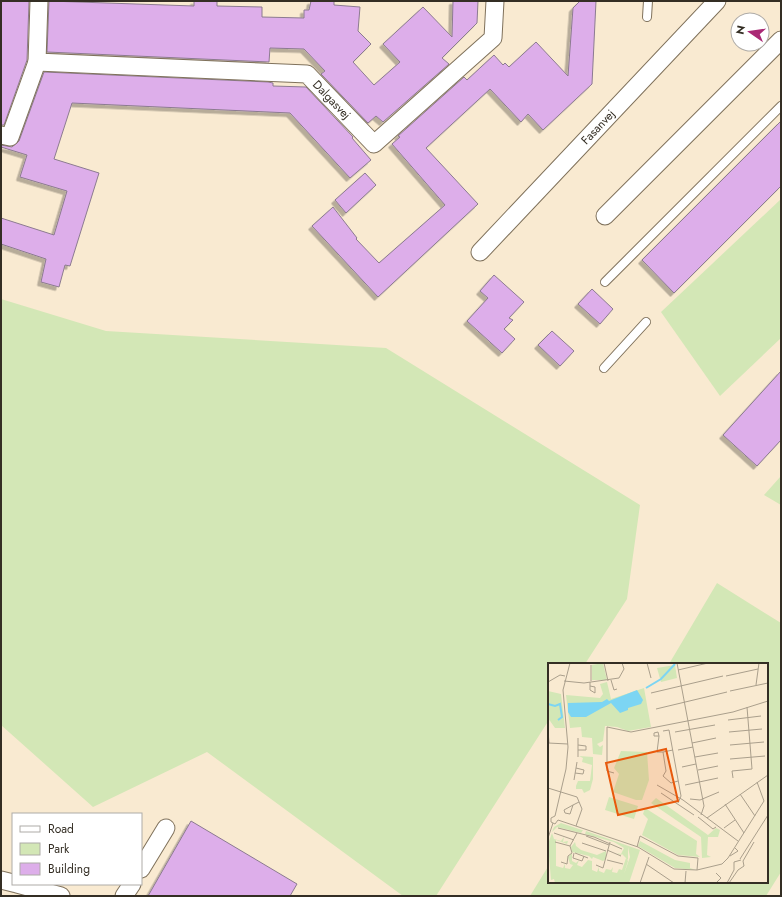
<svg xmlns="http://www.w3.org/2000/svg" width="782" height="897" viewBox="0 0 782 897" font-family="Jost,sans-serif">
  <defs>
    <filter id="shadow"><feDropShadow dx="-3.5" dy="3.5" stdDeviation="0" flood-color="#0004"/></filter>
  </defs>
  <rect width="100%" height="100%" fill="#f9ead1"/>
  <g fill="#d3e7b6">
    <polygon points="781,199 781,338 720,396 661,312"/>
    <polygon points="1,299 106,331 386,348 640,505 627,599 585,664 549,664 549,720 436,896 403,896 207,752 93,807 1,725"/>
    <polygon points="781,476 781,505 764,495"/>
    <polygon points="717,583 781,623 781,872 766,896 530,896 549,865 549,882 767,882 767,664 669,664"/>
  </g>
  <g fill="#ddaeea" stroke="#8c7b90" filter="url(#shadow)">
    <polygon points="1,1 29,1 27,60 4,125 1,125"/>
    <polygon points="49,1 194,6 194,1 217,1 217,6 262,7 262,17 304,18 304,10 309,10 311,1 334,1 334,5 360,7 358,31 371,44 353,62 374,85 400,62 383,44 423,7 452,37 453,1 478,1 477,23 442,58 449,64 383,122 376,116 368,123 321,74 325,71 304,49 270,48 269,62 47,52"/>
    <polygon points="580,1 596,1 592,84 543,130 528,114 521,122 490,89 426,148 478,204 378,297 312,226 333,207 357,238 356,239 379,263 445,205 392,144 400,137 398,136 464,77 467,80 494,55 503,65 505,63 509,67 536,42 568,76 573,8"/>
    <polygon points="44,72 268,82 273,83 273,86 306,87 353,137 352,138 371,160 350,178 290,113 72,103 54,159 99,173 70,266 65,265 59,287 41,282 46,259 1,244 1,218 54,235 67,191 20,177 27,155 1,147 1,145 12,147 19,141"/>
    <polygon points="781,121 781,186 674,293 642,260"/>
    <polygon points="365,173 376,185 346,213 335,200"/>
    <polygon points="494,275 524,302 509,318 513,320 504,329 515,339 502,353 467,321 488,298 480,291"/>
    <polygon points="592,289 613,309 600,324 578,304"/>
    <polygon points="552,331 574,351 560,366 538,345"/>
    <polygon points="781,371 781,440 757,466 723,435"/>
    <polygon points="191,821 297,884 290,896 148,896"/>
  </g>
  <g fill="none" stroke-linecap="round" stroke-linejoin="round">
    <g stroke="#7f715b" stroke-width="10">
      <g id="lane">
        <polyline points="647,17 648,1"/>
        <polyline points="605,282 781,106"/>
        <polyline points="604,368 646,322"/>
      </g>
    </g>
    <g stroke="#7f715b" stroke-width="19">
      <g id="street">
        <path id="s1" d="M39,1l-2,61 270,12 67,70 119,-106 2,-37"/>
        <polyline points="1,135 10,137 37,62"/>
        <polyline points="605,216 781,40"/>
        <path id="s2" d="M480,252l237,-251"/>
        <polyline points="141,869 166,828"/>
        <polyline points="1,880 13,883"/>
        <polyline points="17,884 61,896"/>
        <polyline points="124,896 132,884"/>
      </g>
    </g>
    <use href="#lane" stroke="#fff" stroke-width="8"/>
    <use href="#street" stroke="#fff" stroke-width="17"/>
  </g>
  <g text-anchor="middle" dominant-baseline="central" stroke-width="3" stroke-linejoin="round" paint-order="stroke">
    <g font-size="12" fill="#342e24" stroke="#fff">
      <text stroke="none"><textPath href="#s1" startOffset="367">Dalgasvej</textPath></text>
      <text stroke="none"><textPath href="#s2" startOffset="172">Fasanvej</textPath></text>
    </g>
  </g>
  <g transform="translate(548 663)">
    <rect width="220" height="220" fill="#f9ead1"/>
    <path d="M55,0l4,17h-15v-15zM127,2l2,13 -16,4 -4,-14zM59,19l4,17 33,-11 7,39 -23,4 -11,-4 -12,-1 -2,15 -6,3 3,3 3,-2 -1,10 -9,-1 -1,-16 -10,-1 -1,-10 -11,1 -4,-33 34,3 3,-4 -3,-10zM0,28l13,3 4,34h-10l-7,-10zM73,88l26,1 2,28 -7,20h-6l-23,-8 6,-18 -5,-6zM31,93l14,1v22l-3,11 -6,3 -2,-4h-6v-3l2,-5h12l2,-16 -10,-3 1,-4zM61,134l29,9 -4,13 -29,-9zM108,135l52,37 8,-7 4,2 -2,7h-10l-1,18 4,2 -9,1 -1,-21 -50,-34zM97,145l52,33 -1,13 4,3 -22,-2 -36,-20 6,-16 -5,-5zM13,160l21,7h1l-2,3 -24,-6 -5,5 2,-5zM38,168l54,19 -11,33h-74l-1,-4 -3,1 -3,-36 4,-11 2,6 7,2 3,-4 -1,5 5,-1 -1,3 3,1 -14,-5v26l7,2 2,-4v4l5,1 3,-4 -3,-1 -2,-7 4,-4v8l4,2 3,-3 -2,5 5,2 6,-7 4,1v9l5,2 2,-5v4l5,2 2,-4 5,1 2,-3 -1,5 5,1 2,-4 3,1 4,-12 2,3 -4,13 6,-17 -2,-10v13l-6,-6 -1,1 -5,-2 5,1 3,-6 -10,-6 -29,-8zM92,178l35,19 15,3v5l6,2 -21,-2 -37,-22zM27,179l1,4 5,4 16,5 9,-4v8l-3,2 -10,-4 -1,2 -3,-3 -17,-4 -1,-5z" fill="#d3e7b6"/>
    <path d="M89,27l6,10 -2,4 -13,4v2l-8,3 -9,-10 -25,14h-15l-3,-5v-9l34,-1 5,-3 2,2z" fill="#7cd5f3"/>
    <path fill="none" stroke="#7cd5f3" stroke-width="2" d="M98,25l15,-9 14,-15M0,41l7,2 5,-2 2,13 -4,3"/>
    <path fill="none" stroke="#aa9f8c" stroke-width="1" d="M56,0l4,18M99,0l4,15M129,0l27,143 -3,9M130,7l30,-7M178,13l32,-7M63,17l3,10 3,-1M16,18l20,2 35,-5 5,-9 -2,-6M43,18v-16M0,19l12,-7 5,1M42,19v4l5,1v6l-5,-3v-4M208,22l3,-22M182,28l38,-8M103,30l72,-17M108,46l71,-17M180,57l33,-4M0,68l1,12M115,68l6,-1 12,66 -3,7M127,69l40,-7M181,69l33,-3M111,73l-1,-4 -4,1v3h5l-2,16h6M0,80l20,1M144,80l24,-5M182,82l34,-3M30,87h8v-4l-8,-1M125,87l-10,2 3,19 -3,5 8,7 7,-2M130,87l15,-3M30,94v-19M147,94l23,-4M182,96l35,-3M134,104l14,-3M150,107l20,-4M27,110l8,1 1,-4 -8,-2M66,110l-7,-2v-44l24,5 102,-20 35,-11M185,115l-1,-7 20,-2 -5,-62M26,117l3,-18M109,122l26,15 55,41M137,122l33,-7M0,125l29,9 5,12 -6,17M113,130l33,22M192,131l15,22M142,136l10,1 19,-8M177,141l19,29M25,142l-3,9 -5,-1 -1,-3 9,-5 6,-3M7,153l11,-47 2,-22 -5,-57 7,-27M7,153l-4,2v4l4,2 3,-4M150,154l15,12 3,-2M159,155l61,-43M10,157l80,27 36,22 23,1 25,-6 6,-6 36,-57 -7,-19M10,165l36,9 28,12M176,165l11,-8M6,170l20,7M38,173l23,9M0,175l5,-15M7,179l15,4M34,180l24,8M89,184l3,-11 38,20 20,2 -1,12M59,187l14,6M26,190l-1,5 9,3 2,-5M27,190l13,5M182,193l8,-5 -3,-3M192,196l28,-44M59,197l16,4M195,198l11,-19M13,199l6,2 1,-8 4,-3 -2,-7 7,-13M98,201l28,19M48,202l7,3 7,-26M190,207l6,-4 -1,-5M168,210l5,5 -5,5M92,220l9,-26M137,220l1,-12M179,220l7,-13v-8l7,-2M181,220l9,-13"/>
    <path fill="#e8590c" fill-opacity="0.15" stroke="#e8590c" stroke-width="2" d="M118,86l12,52 -60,14 -12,-52z"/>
    <rect width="220" height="220" fill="none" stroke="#342e24" stroke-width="2"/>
  </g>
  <rect width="782" height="897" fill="none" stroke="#342e24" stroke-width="4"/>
  <rect x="12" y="813" width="130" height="72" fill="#ffffff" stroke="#aeaba7"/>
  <rect x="20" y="826" width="20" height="6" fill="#ffffff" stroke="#aeaba7"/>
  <text x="48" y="833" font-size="12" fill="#342e24">Road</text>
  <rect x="20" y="843" width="20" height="12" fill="#d3e7b6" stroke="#aeaba7"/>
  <text x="48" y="853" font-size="12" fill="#342e24">Park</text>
  <rect x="20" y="863" width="20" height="12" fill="#ddaeea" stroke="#aeaba7"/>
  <text x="48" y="873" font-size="12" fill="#342e24">Building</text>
  <g transform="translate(750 32) rotate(283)"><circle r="19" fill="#ffffff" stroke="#aeaba7"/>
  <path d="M0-3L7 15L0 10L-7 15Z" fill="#aa2975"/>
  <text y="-6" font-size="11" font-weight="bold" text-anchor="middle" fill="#342e24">N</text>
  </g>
</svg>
